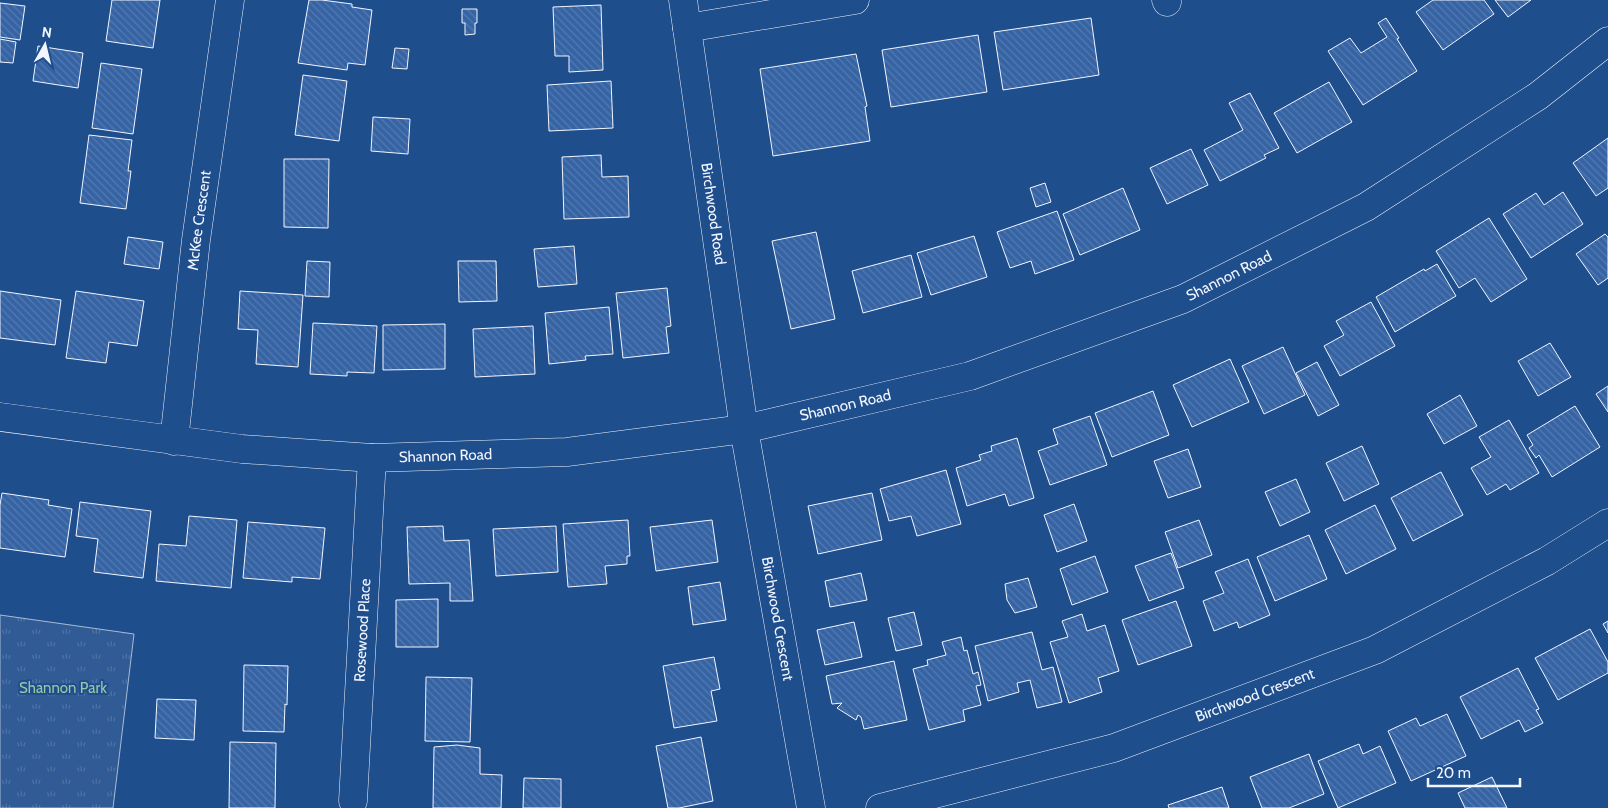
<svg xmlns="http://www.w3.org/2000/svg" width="1608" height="808" viewBox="0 0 1608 808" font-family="Cabin,sans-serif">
  <defs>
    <pattern id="park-tufts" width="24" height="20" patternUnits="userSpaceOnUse" patternTransform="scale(1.25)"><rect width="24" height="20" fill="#305b95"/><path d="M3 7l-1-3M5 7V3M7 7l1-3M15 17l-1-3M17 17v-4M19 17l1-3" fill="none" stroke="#4e73a5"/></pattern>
    <pattern id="building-back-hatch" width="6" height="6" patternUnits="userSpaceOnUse" patternTransform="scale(1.25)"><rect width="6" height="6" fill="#3563a3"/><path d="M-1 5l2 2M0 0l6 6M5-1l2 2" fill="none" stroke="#537ab1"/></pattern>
  </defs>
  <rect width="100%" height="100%" fill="#1f4e8c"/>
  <polygon fill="url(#park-tufts)" stroke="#a8bbd7" points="0,615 134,634 113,808 0,808"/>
  <g fill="url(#building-back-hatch)" stroke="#f2f6ff">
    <polygon points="112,0 160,0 153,48 106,41"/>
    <polygon points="309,0 322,0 352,4 352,7 372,10 365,65 348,63 347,70 298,63"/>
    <polygon points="1433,0 1484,0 1494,14 1443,50 1416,12"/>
    <polygon points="1495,0 1531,0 1508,17"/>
    <polygon points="0,3 25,6 20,40 0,37"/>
    <polygon points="601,5 603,70 569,72 569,56 555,56 553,7"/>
    <polygon points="462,9 477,9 477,23 475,23 475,34 465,35 465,23 462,23"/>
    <polygon points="1091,18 1099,75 1003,90 994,32"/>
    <polygon points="1386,18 1399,38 1397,39 1417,71 1363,105 1328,51 1350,38 1361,53 1387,37 1378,23"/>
    <polygon points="978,35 987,92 891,107 882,50"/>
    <polygon points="0,39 16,42 13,63 0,62"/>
    <polygon points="38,46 83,53 78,88 33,81"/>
    <polygon points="395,48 409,49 407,69 392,68"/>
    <polygon points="856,54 867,106 865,107 870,141 773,156 760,69"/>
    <polygon points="101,63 142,69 133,134 92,128"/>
    <polygon points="303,75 347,81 339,141 295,135"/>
    <polygon points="611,81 613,128 549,131 547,85"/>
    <polygon points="1329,82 1352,122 1297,153 1274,113"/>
    <polygon points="1250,93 1279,148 1264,155 1266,158 1220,181 1204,150 1243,130 1229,103"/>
    <polygon points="373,117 410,119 408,154 371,151"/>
    <polygon points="89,135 132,140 128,171 131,171 126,209 80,203"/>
    <polygon points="1608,138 1608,188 1596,196 1573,163"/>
    <polygon points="1191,149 1208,185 1167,204 1150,168"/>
    <polygon points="601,155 602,177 628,176 629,217 564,219 562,157"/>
    <polygon points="284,159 329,159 328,228 284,227"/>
    <polygon points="1045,183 1051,202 1036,207 1030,188"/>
    <polygon points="1123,188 1140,230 1080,255 1063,214"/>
    <polygon points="1563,192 1583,224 1531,258 1503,214 1536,193 1544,205"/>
    <polygon points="1057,211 1074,260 1035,274 1031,261 1010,268 997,232"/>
    <polygon points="1489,218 1527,279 1491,302 1475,278 1459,288 1436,251"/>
    <polygon points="816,232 835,319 791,329 772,241"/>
    <polygon points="1605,234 1608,237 1608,278 1598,285 1576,254"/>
    <polygon points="974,236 987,277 931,295 917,253"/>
    <polygon points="128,237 163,242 159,269 124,264"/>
    <polygon points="574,246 577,284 538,287 534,249"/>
    <polygon points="911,255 922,297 863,313 852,271"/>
    <polygon points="307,261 330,262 329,297 305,296"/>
    <polygon points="458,261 496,261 497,301 459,302"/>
    <polygon points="1437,264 1456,296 1395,332 1376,297 1424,269 1425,271"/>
    <polygon points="667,288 671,326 666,327 669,353 623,358 616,293"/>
    <polygon points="0,291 61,300 55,345 0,338"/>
    <polygon points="76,291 144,301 137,346 109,342 106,363 66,358"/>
    <polygon points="240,291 303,295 298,367 256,364 258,330 238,329"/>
    <polygon points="1371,302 1395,346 1340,376 1324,346 1344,335 1336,321"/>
    <polygon points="609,307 613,354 585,356 586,360 549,364 545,313"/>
    <polygon points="313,323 377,326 374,373 347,372 347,376 310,374"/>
    <polygon points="445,324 445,369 383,370 383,325"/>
    <polygon points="533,326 535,374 475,377 473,329"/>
    <polygon points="1550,343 1571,377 1538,396 1518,361"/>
    <polygon points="1283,347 1305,395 1264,414 1242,366"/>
    <polygon points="1230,359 1249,402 1192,427 1173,385"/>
    <polygon points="1317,362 1339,405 1318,416 1296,373"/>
    <polygon points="1608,386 1608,412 1596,394"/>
    <polygon points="1153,391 1169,435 1112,457 1095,413"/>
    <polygon points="1460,395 1477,426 1444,444 1427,414"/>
    <polygon points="1575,406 1600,447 1552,477 1539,455 1536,458 1529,448 1533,445 1527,435"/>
    <polygon points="1090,416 1107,465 1050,485 1038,451 1058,444 1053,429"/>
    <polygon points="1509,420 1539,473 1510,490 1506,484 1487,495 1471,468 1491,457 1479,437"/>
    <polygon points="1017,438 1034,498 1009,506 1005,494 967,506 956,468 981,460 979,455 992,451 991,446"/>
    <polygon points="1362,446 1379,484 1344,501 1326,463"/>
    <polygon points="1188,449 1201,487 1168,498 1154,461"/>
    <polygon points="946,470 961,524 917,536 911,516 889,521 880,489"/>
    <polygon points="1441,472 1463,515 1413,541 1391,498"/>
    <polygon points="1296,479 1310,512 1280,526 1265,492"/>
    <polygon points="2,493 49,500 48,505 72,509 65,557 0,548 0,505"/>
    <polygon points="872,493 882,540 818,554 808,506"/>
    <polygon points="80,502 151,511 143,578 94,572 98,539 76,536"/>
    <polygon points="1074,504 1087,541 1057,552 1044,515"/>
    <polygon points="1375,505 1396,549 1346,574 1325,530"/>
    <polygon points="189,516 237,520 231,588 156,581 159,544 186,546"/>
    <polygon points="628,520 630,556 627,556 627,564 605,566 607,584 568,587 563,524"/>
    <polygon points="712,520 718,562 656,571 650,527"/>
    <polygon points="1199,520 1212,555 1178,568 1165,532"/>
    <polygon points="248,522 325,528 320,579 292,577 292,582 243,578"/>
    <polygon points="443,526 444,541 469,540 473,601 450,601 450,583 409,584 407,527"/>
    <polygon points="556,526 558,572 496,576 493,529"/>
    <polygon points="1309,535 1327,579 1275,601 1257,557"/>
    <polygon points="1171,553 1184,588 1149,601 1135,566"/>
    <polygon points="1095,556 1108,592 1072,605 1060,569"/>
    <polygon points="1248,559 1270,615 1239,628 1237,622 1214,631 1203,601 1224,593 1215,572"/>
    <polygon points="861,573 867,600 830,607 825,581"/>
    <polygon points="1028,578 1037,607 1015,613 1007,600 1005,584"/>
    <polygon points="720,582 726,620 693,625 688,587"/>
    <polygon points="438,599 438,647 396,647 396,600"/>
    <polygon points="1176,601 1192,646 1138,665 1122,620"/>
    <polygon points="914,612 922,645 896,651 888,618"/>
    <polygon points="1082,614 1087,631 1105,625 1119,671 1098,678 1102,692 1069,703 1050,642 1068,637 1062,621"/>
    <polygon points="1608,621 1608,633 1603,624"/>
    <polygon points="854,622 862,657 825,665 817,630"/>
    <polygon points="1590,629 1608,662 1608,673 1558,700 1535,658"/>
    <polygon points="1032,632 1042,670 1053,667 1062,702 1037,708 1030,680 1017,683 1019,692 988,701 975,646"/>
    <polygon points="961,637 964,651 967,650 973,674 978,672 981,685 976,686 981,705 963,710 965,721 929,730 913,669 928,665 927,660 946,655 942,642"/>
    <polygon points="714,657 720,689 711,691 717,721 674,728 663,666"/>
    <polygon points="894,661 907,720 864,729 861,717 858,715 856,720 837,708 842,703 832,704 826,676"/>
    <polygon points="244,665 288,666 287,705 285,704 284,732 243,731"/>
    <polygon points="1518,668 1539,709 1536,710 1543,723 1525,732 1519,720 1481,739 1460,697"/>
    <polygon points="426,677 472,678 470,742 425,741"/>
    <polygon points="157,699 196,700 194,740 155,738"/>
    <polygon points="1447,714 1466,756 1411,781 1388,731 1416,718 1420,726"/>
    <polygon points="701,737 713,801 679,808 668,808 656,746"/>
    <polygon points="230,742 276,743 275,808 229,808"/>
    <polygon points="1359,744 1363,754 1380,746 1396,783 1338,808 1318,761"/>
    <polygon points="457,745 480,748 480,774 502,775 501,808 433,808 434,747"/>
    <polygon points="1309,754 1324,794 1289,808 1262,808 1250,777"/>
    <polygon points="1492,777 1507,808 1465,808 1458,793"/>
    <polygon points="524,778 561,779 561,808 523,808"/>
    <polygon points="1222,787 1229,808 1169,808 1168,805"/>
  </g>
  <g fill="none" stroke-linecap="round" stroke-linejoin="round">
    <g stroke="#f2f6ff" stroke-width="29">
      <g id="minor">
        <path id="s1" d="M683,0l61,429 67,379"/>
        <polyline points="1166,0 1167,2"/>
        <polyline points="687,28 855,0"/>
        <path id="s2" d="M0,417l242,32 130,9 195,-6 177,-23 226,-53 213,-77 183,-92 172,-111 70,-55"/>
        <path id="s3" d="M174,441l22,-201 34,-240"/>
        <path id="s4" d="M353,801l19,-343"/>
        <path id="s5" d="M880,808l234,-60 261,-98 172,-89 61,-38"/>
      </g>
    </g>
    <use href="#minor" stroke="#1f4e8c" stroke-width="28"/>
  </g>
  <g text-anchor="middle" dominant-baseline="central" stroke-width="4" stroke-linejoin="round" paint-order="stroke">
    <g font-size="15" fill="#f2f6ff" stroke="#1f4e8c">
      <text stroke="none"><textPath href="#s1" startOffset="216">Birchwood Road</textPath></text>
      <text stroke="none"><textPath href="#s3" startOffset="222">McKee Crescent</textPath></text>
      <text stroke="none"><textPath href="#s2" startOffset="1258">Shannon Road</textPath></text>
      <text stroke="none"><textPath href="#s2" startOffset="852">Shannon Road</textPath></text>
      <text stroke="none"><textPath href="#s2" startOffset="448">Shannon Road</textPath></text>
      <text stroke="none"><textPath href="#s1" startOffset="626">Birchwood Crescent</textPath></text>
      <text stroke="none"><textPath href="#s4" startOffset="171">Rosewood Place</textPath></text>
      <text stroke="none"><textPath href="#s5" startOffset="392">Birchwood Crescent</textPath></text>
    </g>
    <g font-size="15" fill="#97c8a6" stroke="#1f4e8c">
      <text x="63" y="688">Shannon Park</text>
    </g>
  </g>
  <g transform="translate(45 45) rotate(8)" stroke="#1f4e8c" stroke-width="4" paint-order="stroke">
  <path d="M0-4L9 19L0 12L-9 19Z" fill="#f2f6ff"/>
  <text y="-8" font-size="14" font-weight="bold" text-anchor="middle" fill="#f2f6ff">N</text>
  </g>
  <path d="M1428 778v8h92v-8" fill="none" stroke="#f2f6ff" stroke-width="2.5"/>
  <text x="1436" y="778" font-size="15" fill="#f2f6ff" stroke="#1f4e8c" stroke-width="4" paint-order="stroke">20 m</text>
</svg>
